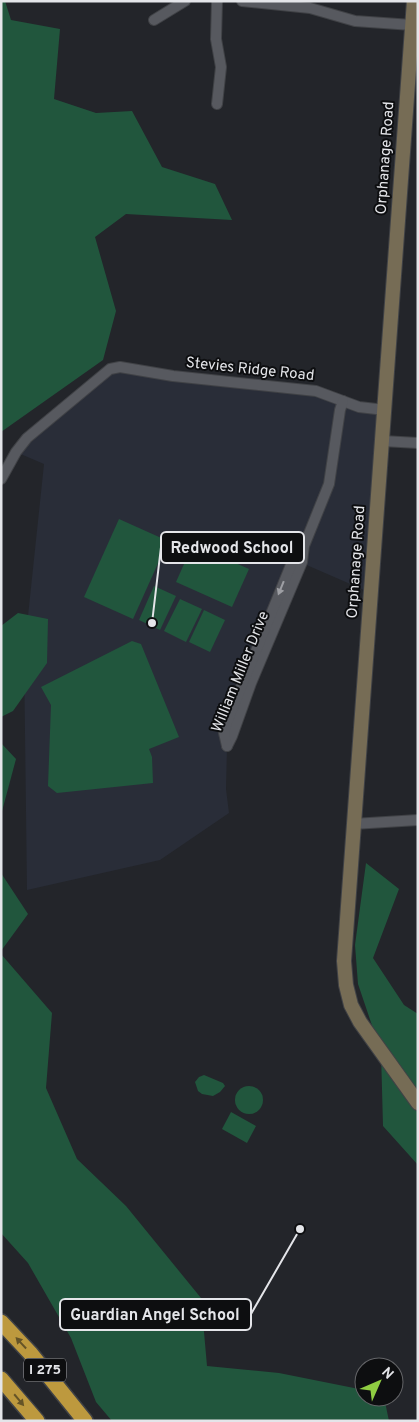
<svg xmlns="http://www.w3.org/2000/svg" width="419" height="1422" viewBox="0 0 419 1422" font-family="Overpass,sans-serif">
  <rect width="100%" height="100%" fill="#23252a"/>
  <polygon fill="#292d38" points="110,369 316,391 385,410 371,593 302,563 227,746 226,789 229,813 160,860 27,890 24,654 44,464 16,452"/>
  <g fill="#21563d">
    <polygon points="1,1 5,1 11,20 60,29 54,99 96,113 132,111 162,167 215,184 232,220 126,214 95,237 116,311 103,360 1,432"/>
    <polygon points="119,519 168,541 133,619 84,597"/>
    <polygon points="193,544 249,569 232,607 176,582"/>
    <polygon points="154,586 176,596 160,630 139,620"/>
    <polygon points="180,599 202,609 186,642 164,631"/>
    <polygon points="204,610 225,620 210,652 189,642"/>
    <polygon points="18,613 48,619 47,663 13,711 1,717 1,626"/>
    <polygon points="132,641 141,644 179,737 149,749 152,757 153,783 57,793 48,786 51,705 41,687"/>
    <polygon points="1,743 16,759 1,815"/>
    <polygon points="366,863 399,889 373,958 404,1005 418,1014 418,1165 383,1126 381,1052 358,984 355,945"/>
    <polygon points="1,873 28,914 1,951"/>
    <polygon points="1,954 52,1013 46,1088 77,1159 126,1206 201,1298 207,1366 279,1373 364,1390 364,1397 384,1397 389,1421 112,1421 96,1402 71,1338 28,1263 1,1233"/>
    <polygon points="204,1075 223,1083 225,1086 220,1092 213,1096 202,1094 198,1091 195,1082 199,1077"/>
    <circle cx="249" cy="1100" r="14"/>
    <polygon points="231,1112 256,1126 247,1143 222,1129"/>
  </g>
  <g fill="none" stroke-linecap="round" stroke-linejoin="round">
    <g stroke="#404246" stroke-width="12">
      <g id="street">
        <polyline points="242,1 310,8 355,21 412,25"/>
        <polyline points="154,20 185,1"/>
        <polyline points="217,104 221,67 216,39 217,1"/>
        <polyline points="383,441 418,443"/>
        <polyline points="1,479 16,452 27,438 110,369 120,367 173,376 316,391 359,407 385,410"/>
        <polyline points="227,746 232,736 251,683 302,562 304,546 329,484 340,410 343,401"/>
        <polyline points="227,746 224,733 227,722 293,560 303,547"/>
        <polyline points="353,824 418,820"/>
      </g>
    </g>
    <g stroke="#404246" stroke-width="16">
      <polyline id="secondary" points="414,1 344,961 346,985 351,1005 360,1022 418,1103"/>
    </g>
    <g stroke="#404246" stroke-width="18">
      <g id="highway">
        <polyline points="1,1322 31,1354 85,1421"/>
        <polyline points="1,1379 37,1421"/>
      </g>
    </g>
    <use href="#street" stroke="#57595f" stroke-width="10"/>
    <use href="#secondary" stroke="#766c55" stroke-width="14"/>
    <use href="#highway" stroke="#bd993e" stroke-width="15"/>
  </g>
  <defs><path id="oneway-solid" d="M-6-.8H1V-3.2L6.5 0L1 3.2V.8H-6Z" transform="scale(1.25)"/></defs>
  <use fill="#9e9fa4" href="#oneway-solid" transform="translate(281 588) rotate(112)"/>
  <g fill="#655427">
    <use href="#oneway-solid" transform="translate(21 1343) rotate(-133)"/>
    <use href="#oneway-solid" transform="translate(19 1400) rotate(50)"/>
  </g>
  <g text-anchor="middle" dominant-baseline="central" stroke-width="4" stroke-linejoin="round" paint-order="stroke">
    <rect fill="#0d0e10" stroke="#a4a4a8" stroke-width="1" x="24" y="1358.5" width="42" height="23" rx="4"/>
    <g font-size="14" font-weight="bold" fill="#e4e5e9">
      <text x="45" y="1370">I 275</text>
    </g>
    <g font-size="15" fill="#e4e5e9" stroke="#0d0e10">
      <text transform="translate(386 158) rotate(-86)">Orphanage Road</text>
      <text transform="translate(250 370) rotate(6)">Stevies Ridge Road</text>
      <text transform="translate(357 562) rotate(-86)">Orphanage Road</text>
      <text transform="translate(241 672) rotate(-68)">William Miller Drive</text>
    </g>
  </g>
  <path fill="none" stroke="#e4e5e9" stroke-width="2" d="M152 623L161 547M300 1229L251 1314"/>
  <g fill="#e4e5e9" stroke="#0d0e10" stroke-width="2">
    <circle cx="152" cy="623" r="5"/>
    <circle cx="300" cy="1229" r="5"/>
  </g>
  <g fill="#0d0e10" stroke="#e4e5e9" stroke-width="2">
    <rect x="161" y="532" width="143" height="31" rx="5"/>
    <rect x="60" y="1299" width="191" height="31" rx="5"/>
  </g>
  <g font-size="16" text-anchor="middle" font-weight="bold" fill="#e4e5e9">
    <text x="232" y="553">Redwood School</text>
    <text x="155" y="1320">Guardian Angel School</text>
  </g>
  <rect width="419" height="1422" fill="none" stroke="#e4e5e9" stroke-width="5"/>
  <g transform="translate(379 1382) rotate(45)"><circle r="24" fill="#0d0e10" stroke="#636467"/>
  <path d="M0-4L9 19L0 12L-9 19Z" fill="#8fcd42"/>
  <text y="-8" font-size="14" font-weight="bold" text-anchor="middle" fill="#e4e5e9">N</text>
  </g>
</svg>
